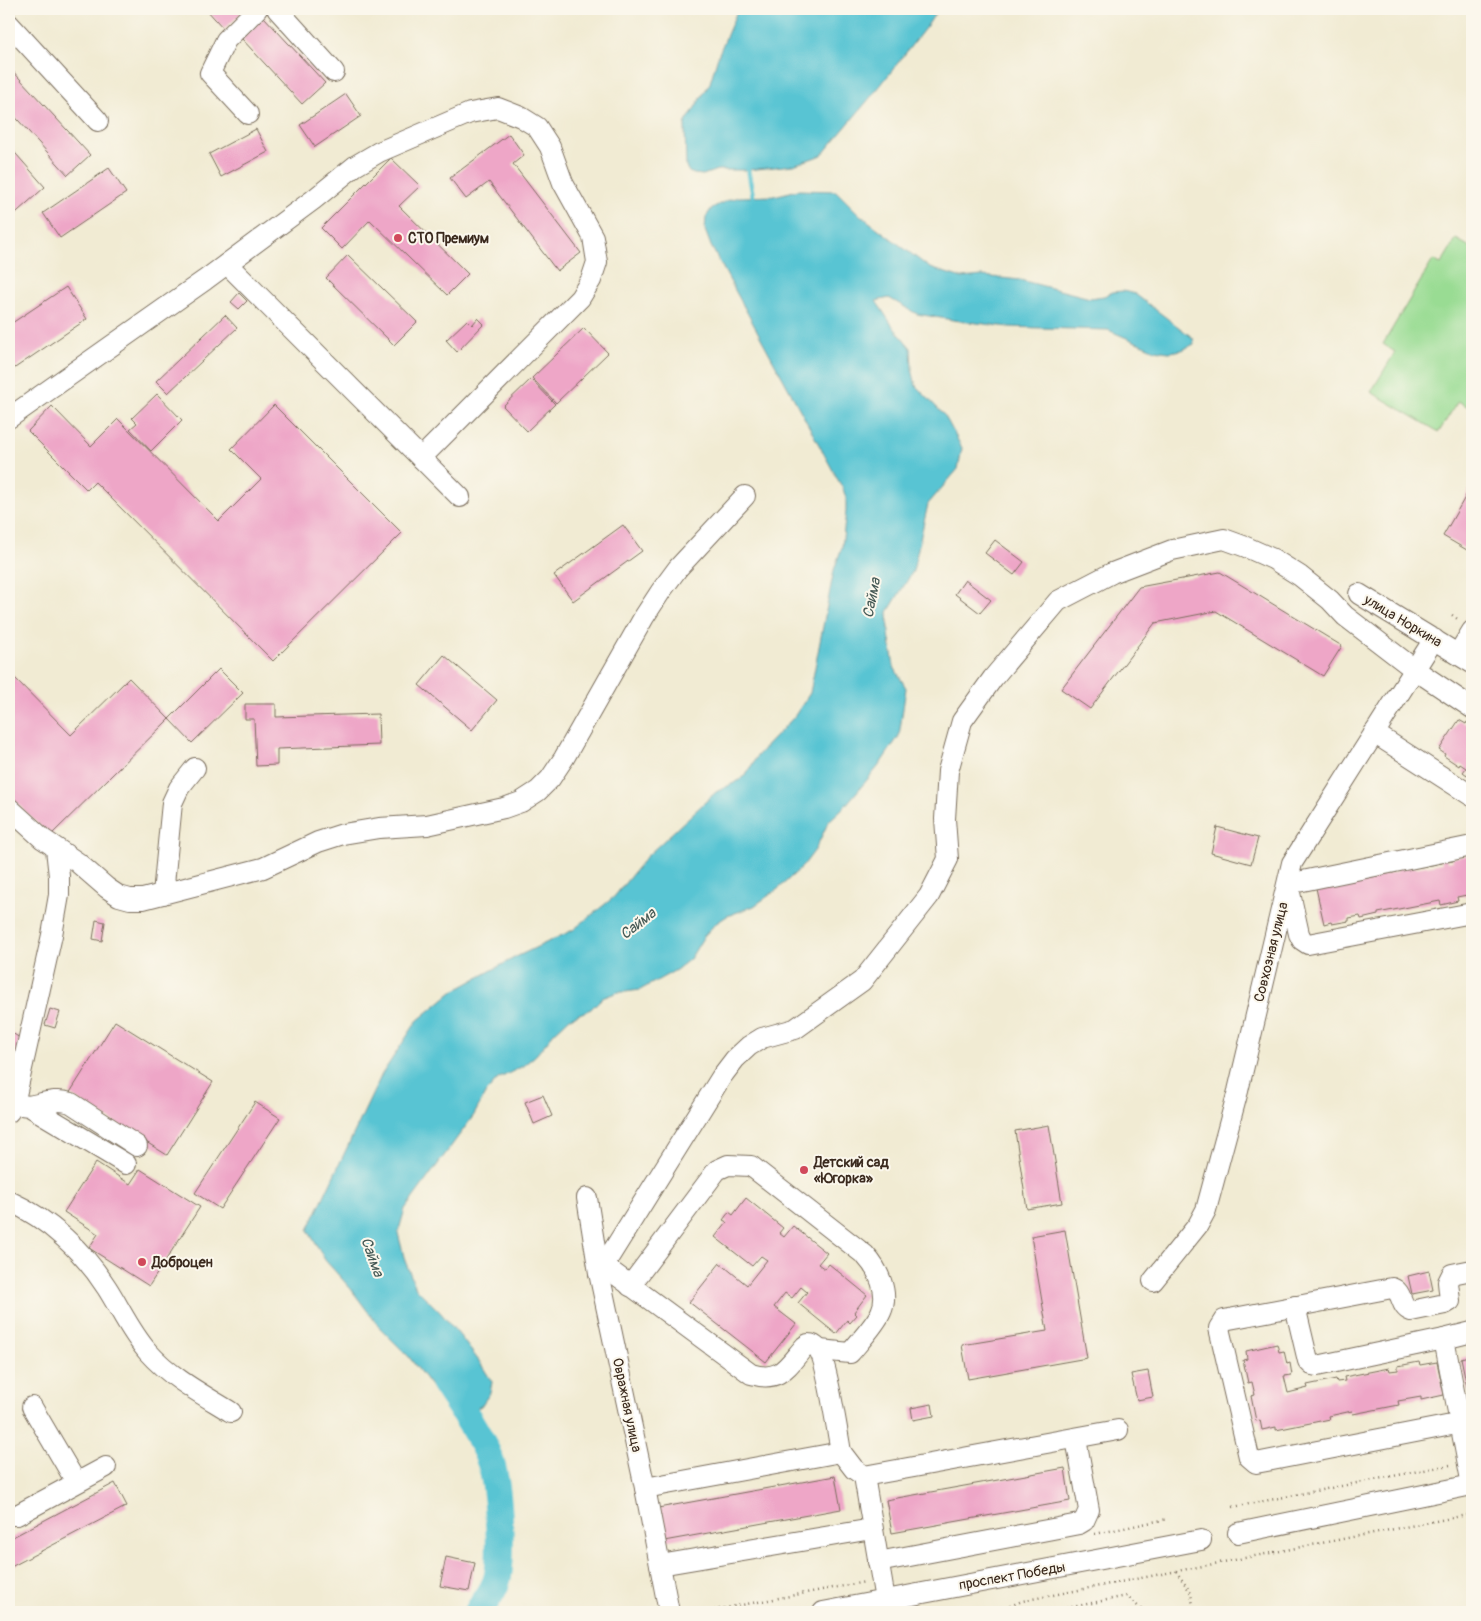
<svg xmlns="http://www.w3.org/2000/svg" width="1481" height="1621" viewBox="0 0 1481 1621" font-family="Pangolin,sans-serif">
  <rect width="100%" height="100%" fill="#fbf7ec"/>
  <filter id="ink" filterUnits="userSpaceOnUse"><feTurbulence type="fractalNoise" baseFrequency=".02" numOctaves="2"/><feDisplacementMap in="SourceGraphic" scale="10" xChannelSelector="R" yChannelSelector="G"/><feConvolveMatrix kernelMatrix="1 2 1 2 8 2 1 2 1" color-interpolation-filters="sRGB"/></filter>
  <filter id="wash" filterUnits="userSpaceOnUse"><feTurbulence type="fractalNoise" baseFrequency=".0096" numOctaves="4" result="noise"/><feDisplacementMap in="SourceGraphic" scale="20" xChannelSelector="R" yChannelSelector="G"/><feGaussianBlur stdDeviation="1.12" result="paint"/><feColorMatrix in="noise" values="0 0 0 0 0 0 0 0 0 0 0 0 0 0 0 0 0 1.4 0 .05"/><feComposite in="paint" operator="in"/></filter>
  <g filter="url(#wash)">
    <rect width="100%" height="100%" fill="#f1ebd3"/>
    <polygon fill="#99dc93" stroke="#6a8358" points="1456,239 1472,248 1472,409 1458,401 1439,432 1371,392 1395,352 1383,344 1433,260 1441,264"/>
    <g fill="#59c4d3" stroke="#4a7778">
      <polygon points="738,9 938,9 929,23 880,86 822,155 793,165 748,170 717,170 703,175 694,174 689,172 686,167 685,124 710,83 718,56"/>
      <polygon points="798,190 836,191 860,215 930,268 962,278 982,276 1020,280 1090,298 1104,296 1113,292 1123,291 1135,294 1193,338 1194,344 1182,350 1169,352 1155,350 1108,330 1009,327 953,320 917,314 889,298 876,301 894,328 911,348 912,369 916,386 945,416 962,448 958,469 928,504 913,571 888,612 889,634 894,667 906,688 899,736 878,767 844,807 829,821 815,850 803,866 778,889 754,906 727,916 715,924 704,936 690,959 676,970 640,990 625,992 618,992 602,998 591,1009 570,1018 554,1033 536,1055 523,1066 498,1079 486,1092 474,1115 405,1209 398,1233 405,1261 416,1288 440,1312 460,1336 479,1361 492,1382 490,1393 481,1406 464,1414 455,1412 443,1402 409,1357 380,1328 351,1289 325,1260 308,1230 382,1074 417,1021 452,992 516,957 573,930 614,897 646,857 716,792 740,780 749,770 757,756 794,717 810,693 834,570 842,547 846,511 846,498 843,489 711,246 705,230 706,217 712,208 728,200 739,197 774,196"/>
    </g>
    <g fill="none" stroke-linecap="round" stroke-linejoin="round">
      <polyline stroke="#59c4d3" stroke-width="4.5" points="748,170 753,196"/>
      <path stroke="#59c4d3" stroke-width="28" d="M444,1382c16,25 34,49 45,76 10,23 13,92 9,117 -2,14 -13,26 -20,37"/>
    </g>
    <g id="blocks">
      <g fill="#eea6c7">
        <polygon points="206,9 246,9 224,29"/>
        <polygon points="264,17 325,83 302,104 242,39"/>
        <polygon points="9,67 90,155 68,175 9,110"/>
        <polygon points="346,94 361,116 315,147 300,125"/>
        <polygon points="256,129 268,152 221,177 209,154"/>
        <polygon points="509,134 524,155 513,164 581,253 557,271 489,182 466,199 450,178"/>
        <polygon points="9,146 45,187 9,219"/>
        <polygon points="391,158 420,186 399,206 468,274 447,295 370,220 342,249 321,228"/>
        <polygon points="109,168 126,193 60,238 43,213"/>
        <polygon points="348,255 417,322 394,345 326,278"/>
        <polygon points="66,287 87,319 9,372 9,325"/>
        <polygon points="239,293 247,301 239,309 231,302"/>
        <polygon points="225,315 237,328 168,393 156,381"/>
        <polygon points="478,318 484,324 457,352 446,340 467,320 472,325"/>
        <polygon points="584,328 608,353 556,403 532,378"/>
        <polygon points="531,379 555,404 527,431 503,406"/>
        <polygon points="157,394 182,420 151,451 130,429 137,423 132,418"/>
        <polygon points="274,405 402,533 273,661 95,482 87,490 28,431 52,406 91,446 118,419 219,521 261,479 231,449"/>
        <polygon points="1472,485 1472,553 1443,536"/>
        <polygon points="623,525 642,551 573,601 554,575"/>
        <polygon points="995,540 1024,562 1014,575 985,553"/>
        <polygon points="1220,572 1342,646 1323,676 1216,611 1155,623 1090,709 1061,689 1139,587"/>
        <polygon points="965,580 991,600 980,613 955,594"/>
        <polygon points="444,655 497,700 472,730 419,685"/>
        <polygon points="219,669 243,693 192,743 169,719"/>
        <polygon points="9,672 71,735 129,678 169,719 50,836 9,795"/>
        <polygon points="245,704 276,704 276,717 378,714 379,745 277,749 277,765 256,766 254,719 245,719"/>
        <polygon points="1459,720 1466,724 1467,722 1472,725 1472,772 1470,771 1467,775 1463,772 1466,768 1460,764 1459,766 1444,756 1445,754 1439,750"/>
        <polygon points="1217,827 1258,838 1251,864 1211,853"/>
        <polygon points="1470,855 1470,857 1472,857 1472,894 1457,897 1458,901 1441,905 1440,901 1378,913 1378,915 1361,919 1360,916 1349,918 1349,921 1332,924 1331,922 1324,924 1316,888 1397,872 1397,869 1414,866 1415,868 1442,863 1441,858 1446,857 1447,862 1453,861 1452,858"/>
        <polygon points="96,920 105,922 102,941 93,939"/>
        <polygon points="50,1009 60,1012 55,1028 45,1025"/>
        <polygon points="115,1021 213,1082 167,1155 69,1094"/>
        <polygon points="9,1031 20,1038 14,1058 9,1055"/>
        <polygon points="543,1095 552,1116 534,1124 525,1102"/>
        <polygon points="255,1102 280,1118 220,1209 195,1193"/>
        <polygon points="1049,1125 1062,1203 1027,1209 1015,1131"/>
        <polygon points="96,1162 130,1184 140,1169 200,1207 149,1286 89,1248 98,1234 64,1212"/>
        <polygon points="746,1198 783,1228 779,1233 784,1237 793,1226 827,1253 818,1264 825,1269 829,1264 867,1295 854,1312 857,1315 850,1323 847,1320 836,1334 798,1303 807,1292 801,1287 792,1298 785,1293 774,1307 796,1324 766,1362 689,1302 720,1263 747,1285 767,1260 761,1256 752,1266 715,1237 727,1222 723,1220 729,1212 733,1215"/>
        <polygon points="1065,1230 1087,1358 968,1379 962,1345 1047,1331 1031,1236"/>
        <polygon points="1429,1271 1433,1290 1412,1294 1408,1276"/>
        <polygon points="1277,1344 1279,1352 1284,1351 1287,1364 1290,1363 1292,1375 1284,1376 1288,1393 1308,1388 1307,1385 1336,1379 1337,1382 1345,1381 1344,1377 1389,1368 1390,1371 1398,1370 1398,1366 1419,1362 1420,1365 1437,1362 1444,1395 1421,1400 1421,1397 1398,1401 1399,1405 1353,1414 1352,1411 1329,1416 1330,1419 1276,1430 1276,1427 1262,1430 1260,1420 1256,1421 1251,1396 1255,1395 1252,1382 1248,1383 1243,1360 1247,1359 1246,1351"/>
        <polygon points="1472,1355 1472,1390 1468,1391 1461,1358"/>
        <polygon points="1148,1371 1153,1397 1137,1400 1131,1374"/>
        <polygon points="932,1404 934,1416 913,1420 911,1408"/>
        <polygon points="1065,1468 1070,1501 892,1533 886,1500"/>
        <polygon points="835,1476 841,1509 664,1541 658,1508"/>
        <polygon points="115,1483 127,1506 9,1568 9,1539"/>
        <polygon points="446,1557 475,1563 469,1591 440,1586"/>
      </g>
    </g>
  </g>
  <g filter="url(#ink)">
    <use href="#blocks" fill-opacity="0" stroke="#7b6e5d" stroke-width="1"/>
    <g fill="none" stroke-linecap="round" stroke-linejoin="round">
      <g stroke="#7b6e5d" stroke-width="22">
        <g id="minor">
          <polyline points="277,9 334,72"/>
          <polyline points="9,24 98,121"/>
          <polyline points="248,114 210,73 226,40 257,9"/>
          <polyline points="227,264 460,497"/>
          <polyline points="9,418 205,280 313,200 355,166 379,152 470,113 498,108 521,117 537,127 550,147 563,183 593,237 597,262 591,280 580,298 421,458"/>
          <polyline points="1359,594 1472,663"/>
          <polyline points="1458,654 1472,631"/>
          <polyline points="1374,733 1472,796"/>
          <polyline points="9,808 43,839 77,862 107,888 119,896 130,899 143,899 263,868 318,842 343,834 379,828 427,825 504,808 521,802 538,791 550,779 564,758 644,617 661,591 678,568 745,496"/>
          <polyline points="1472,846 1288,884 1299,934 1302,940 1308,944 1472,913"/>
          <polyline points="163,894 172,803 179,788 195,768"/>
          <polyline points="14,1104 52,935 59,895 59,876 56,849"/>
          <path d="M29,1106c15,-3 28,-8 42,-3l66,43"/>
          <polyline points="9,1112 14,1104 29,1106 126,1164"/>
          <polyline points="587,1198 599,1273 645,1488 669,1612"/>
          <path d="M9,1201c40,18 75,51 98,87 14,22 24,45 41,64 23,26 54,42 83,60"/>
          <path d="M604,1266l147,108c30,9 36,-8 54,-28l3,-2c4,0 7,1 10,5 8,9 20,86 23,103"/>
          <path d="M1472,1270l-20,4 -4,8 2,19 -5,3 -34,7c-12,-4 -7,-19 -19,-23l-168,32 -5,8 30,129 7,6 216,-42"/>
          <polyline points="599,1273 722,1076 735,1059 749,1046 762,1038 795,1029 862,981 929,896 948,859 945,819 948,771 962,721 993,678 1058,601 1112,573 1172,550 1224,539 1246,547 1273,559 1300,576 1330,600 1345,616 1414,669 1472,708"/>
          <polyline points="1153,1281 1198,1225 1206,1210 1238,1091 1292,863 1434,639"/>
          <path d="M630,1286l87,-116 11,-5 23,1 114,89c13,14 25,38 16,57 -5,12 -22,30 -31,41l-30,-3"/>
          <polyline points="1295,1306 1308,1361 1312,1365 1317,1366 1444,1339"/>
          <polyline points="32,1407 76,1482"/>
          <polyline points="864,1476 1118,1430"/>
          <polyline points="1472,1485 1444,1339 1472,1332"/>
          <polyline points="645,1488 841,1452 854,1469 864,1476 885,1600"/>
          <polyline points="9,1515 17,1515 106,1467"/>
          <polyline points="1238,1533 1472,1485"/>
          <polyline points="878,1562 1079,1524 1084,1521 1089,1510 1076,1439"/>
          <polyline points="660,1565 872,1529"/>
          <polyline points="823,1612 1201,1540"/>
        </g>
      </g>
      <g stroke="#7b6e5d" stroke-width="2.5" stroke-dasharray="1 4" stroke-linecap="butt">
        <polyline points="1452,615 1459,620"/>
        <polyline points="1233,1507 1450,1465"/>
        <polyline points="1095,1534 1167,1519"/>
        <polyline points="1176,1571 1191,1593 1194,1612"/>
        <polyline points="704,1612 865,1582"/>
        <polyline points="996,1612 1022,1601 1472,1514"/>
        <polyline points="1047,1612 1127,1596 1144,1612"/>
      </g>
      <use href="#minor" stroke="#fff" stroke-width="20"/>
    </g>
  </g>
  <g fill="#d1495b" stroke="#fbf7ec" stroke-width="2">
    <circle cx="398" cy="238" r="5"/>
    <circle cx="804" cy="1170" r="5"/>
    <circle cx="142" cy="1262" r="5"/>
  </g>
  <g text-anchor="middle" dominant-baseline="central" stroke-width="4" stroke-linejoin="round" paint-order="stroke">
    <g font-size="14" font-weight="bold" fill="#3b2a1e" stroke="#fbf7ec" text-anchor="start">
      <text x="408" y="238">СТО Премиум</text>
      <text x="814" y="1162">Детский сад<tspan x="814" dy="16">«Югорка»</tspan></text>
      <text x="152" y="1262">Доброцен</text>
    </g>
    <g font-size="14" fill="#3b2a1e" stroke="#fbf7ec">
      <text transform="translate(1403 621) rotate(31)">улица Норкина</text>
      <text transform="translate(1271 952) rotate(-76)">Совхозная улица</text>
      <text transform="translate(627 1405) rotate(78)">Овражная улица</text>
      <text transform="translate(1012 1576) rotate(-10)">проспект Победы</text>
    </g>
    <g font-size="15" font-style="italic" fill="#445854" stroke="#fbf7ec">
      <text transform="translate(872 598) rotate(-79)">Сайма</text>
      <text transform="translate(638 924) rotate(-38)">Сайма</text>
      <text transform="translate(372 1257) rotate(70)">Сайма</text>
    </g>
  </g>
  <rect width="1481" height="1621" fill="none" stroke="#fbf7ec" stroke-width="30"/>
</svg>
